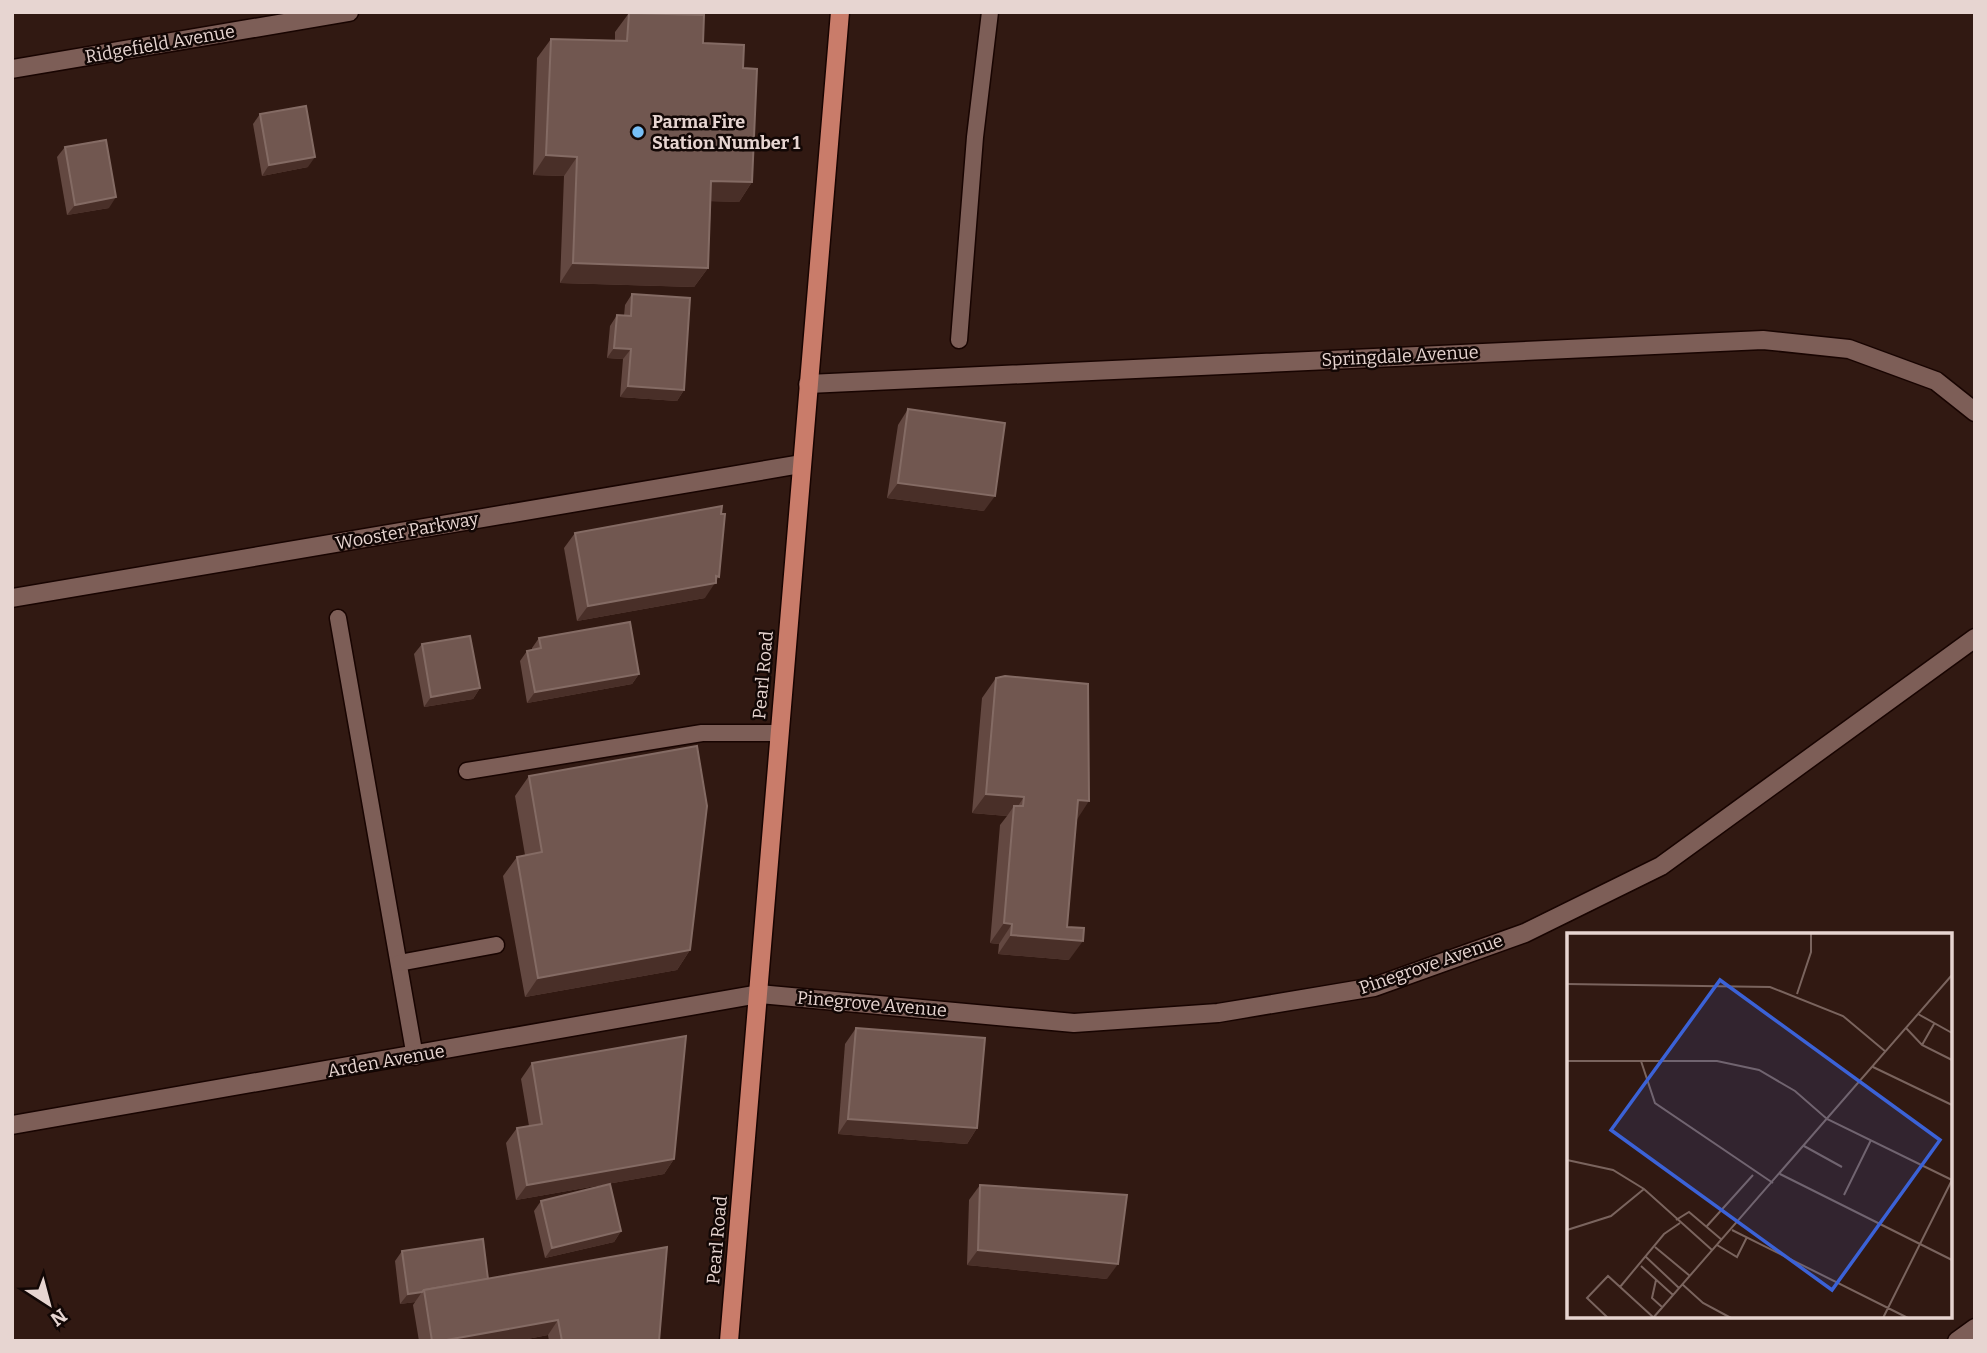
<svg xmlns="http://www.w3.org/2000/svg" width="1987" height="1353" viewBox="0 0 1987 1353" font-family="Bitter,serif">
  <rect width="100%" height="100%" fill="#311912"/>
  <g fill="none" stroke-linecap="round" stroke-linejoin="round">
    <g stroke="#180401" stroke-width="19">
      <g id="lane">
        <polyline points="959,340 975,137 990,12"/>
        <polyline points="338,618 415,1057"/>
        <polyline points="467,771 702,733 780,733"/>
        <polyline points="399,963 496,945"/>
      </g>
    </g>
    <g stroke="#180401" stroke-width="21">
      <g id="street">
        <polyline points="12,69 349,12"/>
        <polyline points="808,384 1763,340 1849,349 1936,381 1975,412"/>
        <polyline points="12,598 801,464"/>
        <polyline points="12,1125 759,994 1074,1023 1218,1013 1374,987 1525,933 1661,866 1975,638"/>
        <polyline points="1957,1341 1975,1328"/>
      </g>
    </g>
    <g stroke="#180401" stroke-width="21">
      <polyline id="primary" points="729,1341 840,12"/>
    </g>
    <use href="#lane" stroke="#7d5e57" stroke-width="16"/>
    <use href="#street" stroke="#7d5e57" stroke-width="18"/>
    <use href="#primary" stroke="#c97c6a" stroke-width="18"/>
  </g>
  <g fill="#634841">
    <polygon points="629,13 703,43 743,68 752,182 739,202 711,201 708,268 694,287 560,283 564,176 533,175 537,58 551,39 615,40 615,32"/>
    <polygon points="260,114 308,167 262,176 253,124"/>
    <polygon points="65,147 109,208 67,215 57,157"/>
    <polygon points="632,294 684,390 677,401 620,397 623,359 607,358 610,326 617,315 624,316 625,305"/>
    <polygon points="908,409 984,511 887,498 898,425"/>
    <polygon points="575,533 705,598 577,621 564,548"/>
    <polygon points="539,638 639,674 632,684 527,703 520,661 527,651 532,650 532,648"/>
    <polygon points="422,644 480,688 473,699 424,707 414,654"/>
    <polygon points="996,678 1067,927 1069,960 998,954 999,944 990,943 1000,825 1007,816 972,813 982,698"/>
    <polygon points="529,776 690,950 677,970 525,997 503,876 517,857 525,855 515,796"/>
    <polygon points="856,1028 977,1128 967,1144 838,1134 845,1044"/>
    <polygon points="532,1063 674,1159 664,1174 516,1200 506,1143 517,1128 529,1126 521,1079"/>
    <polygon points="980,1185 1107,1279 967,1265 969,1200"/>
    <polygon points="541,1201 621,1231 614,1242 545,1258 534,1211"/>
    <polygon points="402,1251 488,1279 659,1341 549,1341 548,1335 517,1341 419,1341 413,1305 415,1302 400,1304 395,1261"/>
  </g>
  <g fill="#492f28">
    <polygon points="546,155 577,157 564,176 533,175"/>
    <polygon points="315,157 308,167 262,176 269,165"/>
    <polygon points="711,181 752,182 739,202 698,201"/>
    <polygon points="116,197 109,208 67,215 75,205"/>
    <polygon points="573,263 708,268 694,287 560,283"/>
    <polygon points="614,348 631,349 623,359 607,358"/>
    <polygon points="628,386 684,390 677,401 620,397"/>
    <polygon points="898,483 995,496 984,511 887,498"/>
    <polygon points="716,576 719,577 705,598 577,621 588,606"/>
    <polygon points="639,674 632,684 527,703 535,692"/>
    <polygon points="480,688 473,699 424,707 431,697"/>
    <polygon points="986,794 1024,797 1014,812 1014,806 1007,816 972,813"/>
    <polygon points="1078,800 1089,801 1076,821"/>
    <polygon points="1004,923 1012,924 999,944 990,943"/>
    <polygon points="1011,935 1083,941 1069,960 998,954"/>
    <polygon points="690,950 677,970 525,997 538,978"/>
    <polygon points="848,1119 977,1128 967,1144 838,1134"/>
    <polygon points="674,1159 664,1174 516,1200 527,1185"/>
    <polygon points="621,1231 614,1242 545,1258 552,1248"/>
    <polygon points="978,1250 1118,1264 1107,1279 967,1265"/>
    <polygon points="422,1292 415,1302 400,1304 408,1294"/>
    <polygon points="558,1320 548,1335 517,1341 441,1341"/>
  </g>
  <g fill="#715750" stroke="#846b64" stroke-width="2">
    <polygon points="629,13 704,15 703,43 744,45 743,68 757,69 752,182 711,181 708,268 573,263 577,157 546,155 551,39 627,41"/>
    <polygon points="306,106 315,157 269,165 260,114"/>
    <polygon points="106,140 116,197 75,205 65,147"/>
    <polygon points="632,294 690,298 684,390 628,386 631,349 614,348 617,315 631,316"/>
    <polygon points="908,409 1005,423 995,496 898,483"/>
    <polygon points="722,506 721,514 725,514 719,577 716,576 716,583 588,606 575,533"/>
    <polygon points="630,622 639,674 535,692 527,651 541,648 539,638"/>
    <polygon points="470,636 480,688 431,697 422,644"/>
    <polygon points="1005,676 1088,684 1089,801 1078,800 1067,927 1084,928 1083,941 1011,935 1012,924 1004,923 1014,806 1023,806 1024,797 986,794 996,678"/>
    <polygon points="697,746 707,806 690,950 538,978 517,857 542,852 529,776"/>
    <polygon points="856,1028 985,1038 977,1128 848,1119"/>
    <polygon points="686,1036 674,1159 527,1185 517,1128 542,1124 532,1063"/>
    <polygon points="610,1184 621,1231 552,1248 541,1201"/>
    <polygon points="980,1185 1127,1195 1118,1264 978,1250"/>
    <polygon points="483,1239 488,1279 424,1290 422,1292 408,1294 402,1251"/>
    <polygon points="667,1247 659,1341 562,1341 558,1320 441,1341 432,1341 424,1290"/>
  </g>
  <circle fill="#77bff7" stroke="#120705" stroke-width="2.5" cx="638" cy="132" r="7"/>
  <g text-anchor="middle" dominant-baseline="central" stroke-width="5" stroke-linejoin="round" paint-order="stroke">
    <g font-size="18" fill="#e7d5d1" stroke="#120705">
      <text transform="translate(160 44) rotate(-10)">Ridgefield Avenue</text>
      <text transform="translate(1400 356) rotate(-3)">Springdale Avenue</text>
      <text transform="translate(407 531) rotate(-10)">Wooster Parkway</text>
      <text transform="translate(763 675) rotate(-85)">Pearl Road</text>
      <text transform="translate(1431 964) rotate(-19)">Pinegrove Avenue</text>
      <text transform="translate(872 1004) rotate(5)">Pinegrove Avenue</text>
      <text transform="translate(386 1061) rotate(-10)">Arden Avenue</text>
      <text transform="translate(717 1240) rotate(-85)">Pearl Road</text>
    </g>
    <g font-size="18" font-weight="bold" fill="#e7d5d1" stroke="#120705" text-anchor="start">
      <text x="652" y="122">Parma Fire<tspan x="652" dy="21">Station Number 1</tspan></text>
    </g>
  </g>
  <g transform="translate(1567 933)">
    <rect width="385" height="385" fill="#311912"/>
    <path fill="none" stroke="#7a645e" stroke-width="2" d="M0,51l203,3 73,29 43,36M230,61l14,-42v-19M351,81l34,19M339,95l16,17 30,15M355,112l12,-21M0,128h150l42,9 36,21 32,28 125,61M74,128l14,42 118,80M306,134l79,38M237,213l38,21M0,227l46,10 31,19 68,61M213,241l172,86M277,262l27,-55M109,287l13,-8 33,28M140,293l46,-51M0,297l44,-14 33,-27M165,297l176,88M150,312l20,12 10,-20M88,314l35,29M79,324l33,31M74,333l32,29M89,347l-4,18 10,9M115,351l21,19 28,15M53,354l44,-53 16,-11M41,385l-21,-20 21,-22 45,41M86,385l299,-343M316,385l69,-138"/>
    <path fill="#3b62d7" fill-opacity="0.15" stroke="#3b62d7" stroke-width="3.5" d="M153,47l220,160 -108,150 -221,-160z"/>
    <rect width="385" height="385" fill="none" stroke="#e7d5d1" stroke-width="3.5"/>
  </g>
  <rect width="1987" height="1353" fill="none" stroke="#e7d5d1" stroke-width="28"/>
  <g transform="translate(49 1304) rotate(144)" stroke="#120705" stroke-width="5" paint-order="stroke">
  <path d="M0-5L12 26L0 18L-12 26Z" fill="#e7d5d1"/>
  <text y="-10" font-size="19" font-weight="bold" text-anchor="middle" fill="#e7d5d1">N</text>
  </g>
</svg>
